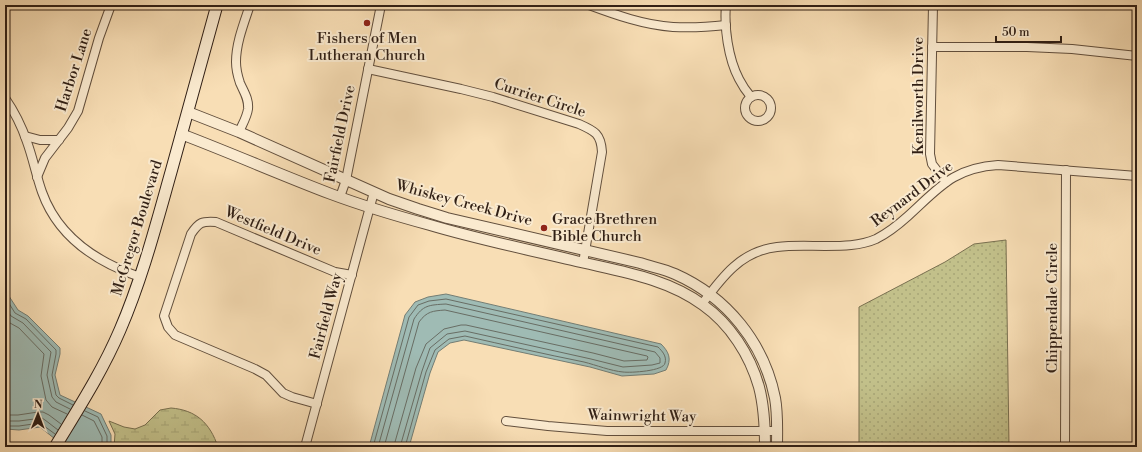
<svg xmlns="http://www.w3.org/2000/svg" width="1142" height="452" viewBox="0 0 1142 452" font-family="'Libre Bodoni',serif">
  <defs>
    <pattern id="grass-dots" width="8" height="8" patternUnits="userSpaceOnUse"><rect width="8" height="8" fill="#c2c08a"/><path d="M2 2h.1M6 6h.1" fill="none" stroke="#a7a576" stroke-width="1.8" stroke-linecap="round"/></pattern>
    <pattern id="wetland-marsh" width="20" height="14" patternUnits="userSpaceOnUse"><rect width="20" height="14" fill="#c2c08a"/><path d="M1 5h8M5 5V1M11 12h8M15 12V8" fill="none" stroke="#a7a576"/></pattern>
  </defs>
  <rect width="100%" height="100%" fill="#f8deb5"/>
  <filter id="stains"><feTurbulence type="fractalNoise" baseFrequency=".005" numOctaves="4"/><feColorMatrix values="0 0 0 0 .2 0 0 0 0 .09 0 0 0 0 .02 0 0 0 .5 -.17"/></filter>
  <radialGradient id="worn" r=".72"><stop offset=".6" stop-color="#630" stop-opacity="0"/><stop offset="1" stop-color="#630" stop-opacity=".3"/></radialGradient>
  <polygon fill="url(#grass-dots)" stroke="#797050" points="1006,240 1009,447 859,447 859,307 945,262 974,244"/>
  <path fill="url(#wetland-marsh)" stroke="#797050" d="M171,408c25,2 39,15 47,39h-71c-4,-1 -9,-4 -13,0h-20l1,-13 -6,-13 15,6 11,2 10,-4 15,-15z"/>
  <g fill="#9fbbb4" stroke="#737d74">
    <polygon points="5,290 18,310 28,316 60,348 60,354 55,375 60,395 101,414 111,435 111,447 65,447 40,427 19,430 6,429 5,428"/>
    <path d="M446,294l215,50c8,8 11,15 5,26l-12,4 -32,2 -32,-9 -126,-27 -14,3 -12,9 -8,21 -21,74h-40l36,-132 10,-13 13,-5z"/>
  </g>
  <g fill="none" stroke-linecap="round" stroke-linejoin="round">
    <g stroke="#686d64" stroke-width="1">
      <polyline points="5,297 15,313 26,319 56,350 56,354 52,375 56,395 59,398 73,405"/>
      <polyline points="5,307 11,316 23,323 51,352 47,375 52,397 56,402 70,409"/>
      <polyline points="5,318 10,323 19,328 44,354 41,376 46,400 52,407 67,414"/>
      <polyline points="85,411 98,417 107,436 107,447"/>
      <polyline points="5,415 18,415 38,412 43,412 49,415 61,424"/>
      <polyline points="82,415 94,421 102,437 102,447"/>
      <polyline points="5,421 19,421 42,418 45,420 58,430"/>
      <polyline points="5,426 19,426 40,423 55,434"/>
      <path d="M373,447l36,-130 9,-12 11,-4 17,-2 212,48c4,4 9,9 7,16 -1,8 -34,10 -42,9 -12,-1 -27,-7 -39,-10 -40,-8 -79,-17 -119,-26l-16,3 -14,11 -9,22 -21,75"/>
      <path d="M378,447l36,-128c9,-14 15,-14 32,-15l209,48 5,6v5l-8,2 -29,2 -32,-8 -126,-28 -18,3 -17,14 -8,23 -22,76"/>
      <path d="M384,447l35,-125c8,-11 14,-11 26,-12l202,46 1,1 -1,3 -23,1 -31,-8 -127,-28h-5l-17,4 -18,15 -10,24 -21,74 -1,5"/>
    </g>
    <g stroke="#624f3d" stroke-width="10">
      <g id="minor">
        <path d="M589,5c27,10 55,20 84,22 18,1 35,0 53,-2"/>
        <path d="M726,5c-2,22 2,53 13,74 3,6 7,12 12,18"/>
        <polyline points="933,5 930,154 932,164 946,182"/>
        <polyline points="932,47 1027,47 1072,49 1137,56"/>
        <path d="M368,69l93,20 32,8 86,27c16,7 22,10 23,28l-19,111"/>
        <circle cx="758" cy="108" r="13"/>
        <path d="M5,98c9,13 17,29 22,44 6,16 9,33 15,50 16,45 54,70 98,85"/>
        <path d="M239,132c3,-7 8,-15 9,-23 1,-10 -4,-17 -8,-26 -2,-6 -4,-14 -4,-21 0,-19 8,-39 14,-57"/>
        <polyline points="25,136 40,140 59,140"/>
        <polyline points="37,177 45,158 68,128 78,111 99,38 111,5"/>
        <polyline points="340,197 346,180 381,5"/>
        <path d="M702,304c20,-27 39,-53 75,-57 16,-2 32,-1 48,-1 17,0 35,0 51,-7 12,-6 22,-14 32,-23 31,-28 45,-48 90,-51l139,11"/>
        <path d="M317,404l-25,-7 -9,-4 -17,-18 -11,-6 -80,-34 -7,-8 -4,-11 27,-82c8,-12 11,-13 25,-12l119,50 17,3"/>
        <polyline points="506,421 548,426 607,431 777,431"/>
        <polyline points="305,447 374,192"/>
        <polyline points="1065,447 1066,170"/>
      </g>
    </g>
    <g stroke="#624f3d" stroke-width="12">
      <g id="tertiary">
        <path d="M188,112l51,20 150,67 29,10 29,9 193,45c12,4 24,6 35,11 52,23 89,69 100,124 3,16 2,33 2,49"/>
        <path d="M181,134c50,19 100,41 150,60 32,12 66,22 99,31 47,14 95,24 142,35 45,11 93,17 131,45 27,19 47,50 56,82 5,19 6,40 6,60"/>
      </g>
    </g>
    <g stroke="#301f15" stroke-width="13">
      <path id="secondary" d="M55,447c23,-38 47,-75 65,-117 22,-51 36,-105 51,-158 15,-56 31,-111 46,-167"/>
    </g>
    <use href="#minor" stroke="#faeacf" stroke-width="8"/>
    <use href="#tertiary" stroke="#faeacf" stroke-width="10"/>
    <use href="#secondary" stroke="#faeacf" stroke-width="11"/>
  </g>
  <g fill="#8f2418" stroke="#faeacf" stroke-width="1.5">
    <circle cx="367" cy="23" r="4"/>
    <circle cx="544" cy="228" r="4"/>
  </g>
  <g text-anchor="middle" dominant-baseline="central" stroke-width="4" stroke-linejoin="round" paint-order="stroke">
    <g font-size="15" fill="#301f15" stroke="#faeacf">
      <text x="367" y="38">Fishers of Men<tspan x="367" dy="17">Lutheran Church</tspan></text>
      <text x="552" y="219" text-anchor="start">Grace Brethren<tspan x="552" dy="17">Bible Church</tspan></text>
    </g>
    <g font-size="15" fill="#301f15" stroke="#faeacf">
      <text transform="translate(74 70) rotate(-72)">Harbor Lane</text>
      <text transform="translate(918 96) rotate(-90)">Kenilworth Drive</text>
      <text transform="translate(540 98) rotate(18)">Currier Circle</text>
      <text transform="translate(340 134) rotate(-78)">Fairfield Drive</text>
      <text transform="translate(912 194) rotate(-37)">Reynard Drive</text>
      <text transform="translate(464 203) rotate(15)">Whiskey Creek Drive</text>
      <text transform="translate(137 228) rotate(-73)">McGregor Boulevard</text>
      <text transform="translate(273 231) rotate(23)">Westfield Drive</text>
      <text transform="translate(1052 308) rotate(-90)">Chippendale Circle</text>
      <text transform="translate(326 316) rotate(-75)">Fairfield Way</text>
      <text transform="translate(642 416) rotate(1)">Wainwright Way</text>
    </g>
  </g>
  <rect width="1142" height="452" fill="none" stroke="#f8deb5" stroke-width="20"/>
  <rect x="6" y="6" width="1130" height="440" fill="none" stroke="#301f15" stroke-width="2"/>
  <rect x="10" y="10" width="1122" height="432" fill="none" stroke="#301f15"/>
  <g transform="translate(38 414) rotate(1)" stroke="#faeacf" stroke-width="3" paint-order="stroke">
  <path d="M0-3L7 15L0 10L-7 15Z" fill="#301f15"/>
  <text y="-6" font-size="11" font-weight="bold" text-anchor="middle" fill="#301f15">N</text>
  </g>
  <path d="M996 36v6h65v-6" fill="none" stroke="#301f15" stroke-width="2"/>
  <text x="1002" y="36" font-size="12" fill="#301f15" stroke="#faeacf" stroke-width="3" paint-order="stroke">50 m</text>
  <rect width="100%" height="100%" filter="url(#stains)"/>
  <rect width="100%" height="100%" fill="url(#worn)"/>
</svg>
